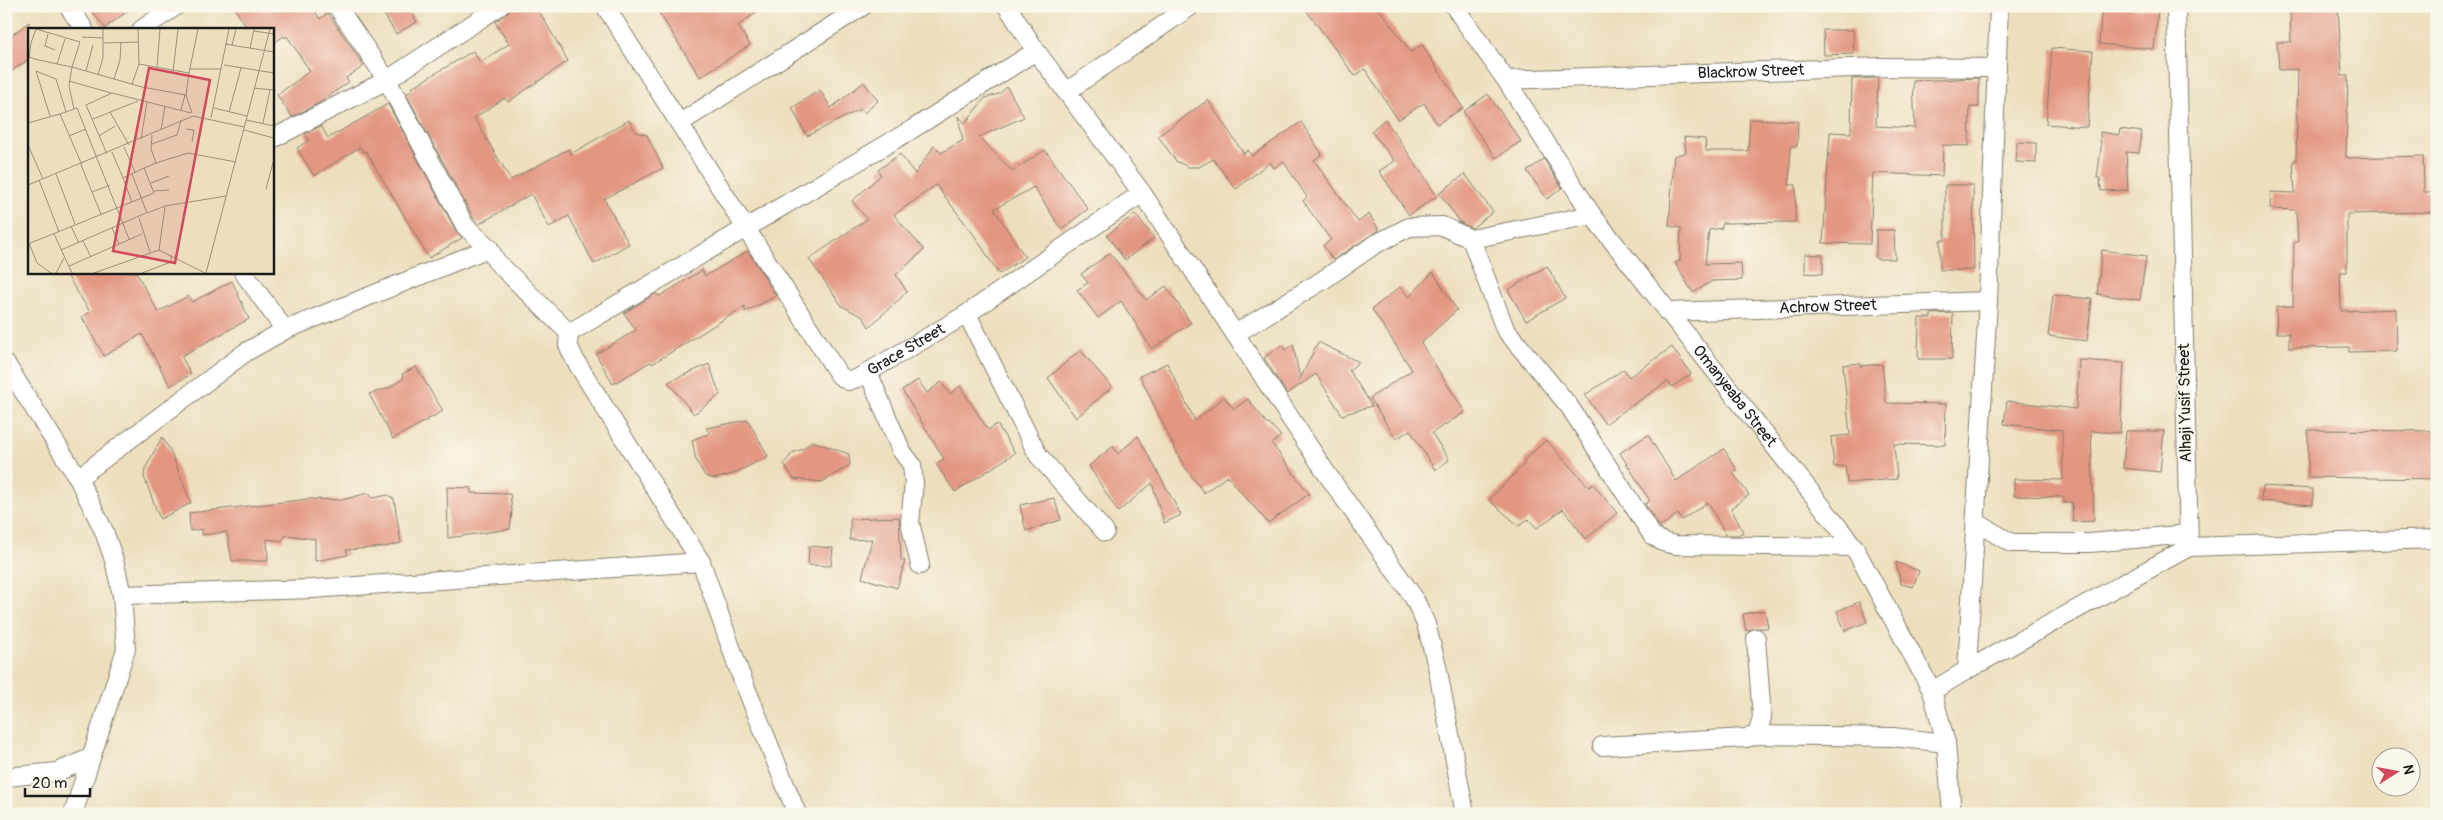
<svg xmlns="http://www.w3.org/2000/svg" width="2443" height="820" viewBox="0 0 2443 820" font-family="Pangolin,sans-serif">
  <rect width="100%" height="100%" fill="#fbf7ec"/>
  <filter id="ink" filterUnits="userSpaceOnUse"><feTurbulence type="fractalNoise" baseFrequency=".02" numOctaves="2"/><feDisplacementMap in="SourceGraphic" scale="10" xChannelSelector="R" yChannelSelector="G"/><feConvolveMatrix kernelMatrix="1 2 1 2 8 2 1 2 1" color-interpolation-filters="sRGB"/></filter>
  <filter id="wash" filterUnits="userSpaceOnUse"><feTurbulence type="fractalNoise" baseFrequency=".0096" numOctaves="4" result="noise"/><feDisplacementMap in="SourceGraphic" scale="20" xChannelSelector="R" yChannelSelector="G"/><feGaussianBlur stdDeviation="1.12" result="paint"/><feColorMatrix in="noise" values="0 0 0 0 0 0 0 0 0 0 0 0 0 0 0 0 0 1.4 0 .05"/><feComposite in="paint" operator="in"/></filter>
  <g filter="url(#wash)">
    <rect width="100%" height="100%" fill="#eddfbe"/>
    <g id="blocks">
      <g fill="#e39782">
        <polygon points="88,6 134,6 105,28"/>
        <polygon points="233,6 312,6 320,19 328,13 364,66 346,78 349,82 319,103 292,117 277,95 310,71 287,36 285,38 284,36 272,44 272,29 248,29"/>
        <polygon points="379,6 407,6 417,22 396,34"/>
        <polygon points="514,6 536,6 568,61 508,102 505,98 474,118 511,180 568,149 571,154 629,120 636,132 647,135 663,168 604,199 629,244 594,264 569,216 549,227 531,194 479,224 474,219 406,94 413,90 411,88 473,51 480,62 509,44 495,22"/>
        <polygon points="655,6 764,6 738,26 750,45 700,77"/>
        <polygon points="1303,6 1377,6 1411,52 1422,45 1463,108 1437,124 1424,103 1398,120 1365,69 1355,76"/>
        <polygon points="2102,6 2158,10 2154,49 2099,44"/>
        <polygon points="2299,6 2338,6 2342,76 2348,76 2346,158 2423,156 2424,192 2437,192 2437,212 2347,214 2347,272 2340,272 2341,311 2396,309 2397,351 2349,352 2349,347 2289,348 2289,333 2277,333 2276,307 2293,306 2294,242 2298,242 2296,210 2270,209 2271,192 2295,193 2293,161 2296,161 2298,69 2279,70 2277,42 2291,42 2290,12 2299,11"/>
        <polygon points="29,22 29,59 6,75 6,40"/>
        <polygon points="1823,30 1853,30 1854,54 1824,55"/>
        <polygon points="2052,48 2093,51 2087,127 2046,124"/>
        <polygon points="1878,78 1876,126 1915,128 1913,81 1979,78 1979,107 1970,107 1969,146 1943,145 1942,176 1873,173 1870,244 1823,243 1830,132 1851,133 1852,79"/>
        <polygon points="864,82 878,101 864,113 861,109 807,136 792,108 820,90 831,108"/>
        <polygon points="1007,87 1024,117 979,137 1012,171 1045,150 1088,209 1061,229 1034,187 994,209 1025,257 999,274 974,235 936,185 894,215 924,250 896,275 907,292 869,327 863,317 842,306 809,259 867,219 852,201 881,175 878,170 900,154 915,174 934,146 941,153 963,140 958,116 965,123 985,98 999,94"/>
        <polygon points="1488,94 1521,141 1496,158 1463,112"/>
        <polygon points="1208,100 1244,154 1248,150 1252,156 1301,122 1322,154 1314,160 1358,222 1369,214 1379,230 1333,260 1323,245 1331,240 1303,201 1307,197 1283,161 1274,168 1270,162 1236,189 1213,159 1199,167 1188,167 1176,161 1158,136"/>
        <polygon points="388,104 456,231 462,238 429,258 366,151 363,152 360,147 314,176 297,148 309,140 305,134 321,126 328,138"/>
        <polygon points="1385,119 1437,196 1409,215 1379,171 1395,161 1371,131"/>
        <polygon points="1750,119 1798,121 1797,146 1791,146 1789,185 1796,185 1795,222 1722,223 1722,228 1709,230 1705,264 1741,263 1742,280 1712,281 1693,293 1675,263 1680,261 1681,228 1669,226 1674,156 1686,152 1684,137 1705,139 1706,151 1748,151"/>
        <polygon points="2120,129 2142,132 2139,153 2126,152 2128,190 2101,191 2100,178 2097,178 2101,149 2100,132 2119,135"/>
        <polygon points="2017,142 2036,143 2036,163 2016,162"/>
        <polygon points="1544,159 1562,188 1547,199 1527,171"/>
        <polygon points="1465,174 1493,212 1472,228 1461,223 1439,193"/>
        <polygon points="1945,185 1973,185 1974,270 1940,270 1940,240 1945,240"/>
        <polygon points="1135,214 1154,238 1125,260 1107,235"/>
        <polygon points="1876,230 1894,230 1895,259 1876,259"/>
        <polygon points="2102,250 2146,256 2140,300 2097,294"/>
        <polygon points="748,251 776,296 745,312 745,306 652,364 650,362 613,384 596,354 636,330 624,313 655,294 660,296 702,270 705,276"/>
        <polygon points="1110,253 1146,300 1166,286 1191,323 1152,349 1121,301 1098,318 1077,290 1088,283 1081,274"/>
        <polygon points="1805,254 1823,255 1823,274 1805,273"/>
        <polygon points="1547,266 1565,298 1526,321 1508,290"/>
        <polygon points="65,272 136,272 158,312 188,296 192,302 232,281 249,319 181,356 191,374 170,386 142,334 104,356 82,317 90,312"/>
        <polygon points="1433,272 1457,310 1421,343 1465,412 1432,433 1449,460 1435,470 1410,430 1396,439 1370,398 1412,370 1372,309 1400,287 1409,297"/>
        <polygon points="2053,295 2092,299 2087,341 2048,336"/>
        <polygon points="1953,313 1952,359 1918,359 1919,318 1931,318 1931,314"/>
        <polygon points="1318,342 1359,362 1349,370 1372,406 1342,415 1316,374 1287,394 1264,358 1282,345 1285,350 1293,344 1300,379"/>
        <polygon points="1672,347 1691,374 1672,387 1668,381 1605,424 1585,395 1624,369 1629,377"/>
        <polygon points="1080,350 1112,387 1076,418 1048,378"/>
        <polygon points="2079,360 2124,363 2120,433 2091,431 2094,521 2073,522 2072,502 2064,503 2064,497 2014,496 2014,479 2063,480 2062,430 2004,424 2007,401 2076,409"/>
        <polygon points="1167,363 1195,421 1224,397 1234,409 1248,399 1268,425 1269,423 1281,436 1272,444 1309,494 1268,523 1227,476 1204,493 1182,463 1140,376"/>
        <polygon points="1860,363 1860,366 1882,364 1886,403 1946,404 1945,445 1894,444 1897,479 1847,483 1845,466 1834,467 1831,437 1850,435 1843,365"/>
        <polygon points="709,364 720,395 694,414 668,382"/>
        <polygon points="416,367 443,411 393,439 369,394 389,388 404,378 402,374"/>
        <polygon points="918,380 927,393 941,382 950,394 960,386 988,430 997,424 1015,453 955,492 936,464 944,459 902,390"/>
        <polygon points="748,420 768,456 733,474 714,479 705,476 696,460 692,440 710,433 706,428"/>
        <polygon points="2308,430 2437,431 2437,479 2308,477"/>
        <polygon points="2126,431 2164,431 2160,472 2123,468"/>
        <polygon points="1648,435 1676,481 1724,449 1737,470 1733,473 1749,495 1731,508 1743,532 1738,535 1726,535 1708,502 1682,520 1678,514 1660,527 1645,504 1650,501 1620,453"/>
        <polygon points="1138,436 1181,515 1164,523 1152,483 1118,512 1089,466 1113,446 1118,454"/>
        <polygon points="162,437 170,450 191,503 160,519 144,477 145,469"/>
        <polygon points="1546,440 1589,487 1593,484 1617,513 1586,539 1563,509 1537,528 1528,519 1519,526 1489,500 1525,463 1523,461"/>
        <polygon points="812,441 849,454 850,465 822,482 794,479 784,464 792,453 803,449"/>
        <polygon points="2262,486 2313,489 2313,505 2261,501"/>
        <polygon points="447,487 471,488 471,493 510,494 512,511 510,529 448,538"/>
        <polygon points="368,493 373,498 388,495 394,499 401,543 385,547 346,550 348,555 315,561 315,539 286,535 282,541 267,539 268,561 232,561 227,532 202,535 202,529 190,531 189,513 309,499 342,500"/>
        <polygon points="1054,498 1061,520 1026,531 1020,505"/>
        <polygon points="899,517 901,560 905,561 897,588 862,578 872,539 850,540 850,519"/>
        <polygon points="809,546 833,548 831,566 808,565"/>
        <polygon points="1896,562 1919,571 1913,587 1901,584"/>
        <polygon points="1859,602 1867,622 1845,631 1837,611"/>
        <polygon points="1765,610 1768,628 1755,628 1746,631 1743,614"/>
      </g>
    </g>
  </g>
  <g filter="url(#ink)">
    <use href="#blocks" fill-opacity="0" stroke="#847e6d" stroke-width="1"/>
    <g fill="none" stroke-linecap="round" stroke-linejoin="round">
      <g stroke="#847e6d" stroke-width="20">
        <g id="street">
          <polyline points="68,6 84,29"/>
          <polyline points="337,6 387,80 465,226 489,248 496,261 569,333"/>
          <path id="s1" d="M605,6l234,369 9,6 10,-3 109,-64 175,-121 -106,-142 -29,-45"/>
          <path id="s2" d="M1454,6l52,74 86,135 262,332 78,144 14,52 6,71"/>
          <polyline points="142,29 176,6"/>
          <path id="s3" d="M1506,80l376,-13 115,1"/>
          <polyline points="1066,92 1191,6"/>
          <polyline points="680,123 863,6"/>
          <polyline points="272,139 387,80 500,6"/>
          <polyline points="1142,193 1235,334 1323,280 1374,245 1409,227 1442,226 1471,239 1592,215"/>
          <polyline points="1471,239 1505,329 1569,406 1652,535 1663,542 1675,545 1854,547"/>
          <polyline points="243,272 285,330"/>
          <path id="s4" d="M1667,312l321,-11"/>
          <polyline points="967,314 1038,455 1105,532"/>
          <polyline points="1235,334 1327,474 1414,598 1426,624 1437,666 1465,814"/>
          <polyline points="6,364 78,478 104,531 114,560 122,595 126,649 73,814"/>
          <polyline points="868,372 901,450 912,465 914,483 910,522 920,565"/>
          <polyline points="78,478 246,352 285,330 489,248"/>
          <polyline points="1976,522 2011,543 2090,543 2188,534"/>
          <polyline points="2189,547 2437,539"/>
          <polyline points="122,595 312,589 701,562"/>
          <polyline points="1967,670 2189,547 2176,6"/>
          <polyline points="1932,691 1967,670 1988,301 1999,6"/>
          <polyline points="1757,735 1893,737 1946,743"/>
          <polyline points="1602,746 1746,738 1757,735 1762,718 1756,638"/>
          <polyline points="6,777 57,772 90,758"/>
          <polyline points="797,814 740,673 701,562 575,360 568,345 569,333 911,130 1036,51"/>
        </g>
      </g>
      <polyline stroke="#847e6d" stroke-width="3" stroke-dasharray="1 4" stroke-linecap="butt" points="618,809 619,814"/>
      <use href="#street" stroke="#fff" stroke-width="18"/>
    </g>
  </g>
  <g text-anchor="middle" dominant-baseline="central" stroke-width="4" stroke-linejoin="round" paint-order="stroke">
    <g font-size="16" fill="#1c1c1c" stroke="#fbf7ec">
      <text stroke="none"><textPath href="#s3" startOffset="245">Blackrow Street</textPath></text>
      <text stroke="none"><textPath href="#s4" startOffset="161">Achrow Street</textPath></text>
      <text stroke="none"><textPath href="#s1" startOffset="514">Grace Street</textPath></text>
      <text stroke="none"><textPath href="#s2" startOffset="481">Omanyeaba Street</textPath></text>
      <text transform="translate(2185 403) rotate(-91)">Alhaji Yusif Street</text>
    </g>
  </g>
  <g transform="translate(28 28)">
    <rect width="246" height="246" fill="#eddfbe"/>
    <path fill="none" stroke="#99917d" stroke-width="1" d="M110,1l1,35M226,3l20,3M20,6l-3,12 10,4M54,9l21,1M75,15l36,-1M197,16l49,8M204,17l4,-16M222,20l4,-19M0,29h1l6,2 22,5 15,3 8,-25 -44,-13 -5,14 -2,14 -1,3M29,36l8,-25M196,37l50,8M129,39l3,-38M162,41h31M58,43l7,-26M145,44l5,-43M161,45l9,-44M70,47l5,-18v-28M86,51l6,-19 1,-18M41,53l42,12M104,56l7,-20 50,9 -3,22M226,60l20,2M186,80l33,8M46,81l-5,-23 3,-19 70,20 44,8 6,18M153,82l4,-15M82,84l19,33M201,84l12,-44M32,86l17,-6 52,131M22,88l-14,-45 20,8 10,33M183,90l18,-89M65,91l45,-18M218,92l28,6M0,95l32,-9 22,51M235,95l7,-33M158,101l8,1 -2,12M133,102l4,-24M216,102l30,8M41,108l17,-7M71,108l16,-10M113,111l6,-37M124,116l25,-9 4,-15M0,117l15,34M96,119l11,25M79,126l-21,-49 26,-12 79,20M128,135l32,-10 48,9M53,137l20,49M116,140l12,-5 -5,-14 1,-14M28,146l19,50M104,146l15,39 18,-7 61,-10M95,150l9,24M11,152l20,52M123,155l18,-7M0,157l165,-69 51,11M238,161l8,-30M126,163l15,-1M64,164l18,-7M111,190l11,34M43,198l8,17M84,200l7,16M26,206l18,39M55,213l8,16M1,215l8,20 14,10M0,216l126,-51 -10,-25 -21,10 -11,-26M33,222l85,-37M131,222l6,-43M41,238l73,-32M28,245l8,-15M66,245l65,-23 46,23M114,245l29,-11v-7M178,245l64,-244"/>
    <path fill="#d1495b" fill-opacity="0.15" stroke="#d1495b" stroke-width="2.5" d="M121,40l61,12 -35,183 -62,-12z"/>
    <rect width="246" height="246" fill="none" stroke="#1c1c1c" stroke-width="2.5"/>
  </g>
  <rect width="2443" height="820" fill="none" stroke="#fbf7ec" stroke-width="25"/>
  <g transform="translate(2396 772) rotate(79)"><circle r="24" fill="#fbf7ec" stroke="#a29f99"/>
  <path d="M0-4L9 19L0 12L-9 19Z" fill="#d1495b"/>
  <text y="-8" font-size="14" font-weight="bold" text-anchor="middle" fill="#1c1c1c">N</text>
  </g>
  <path d="M25 788v8h65v-8" fill="none" stroke="#1c1c1c" stroke-width="2.5"/>
  <text x="32" y="788" font-size="15" fill="#1c1c1c" stroke="#fbf7ec" stroke-width="4" paint-order="stroke">20 m</text>
</svg>
